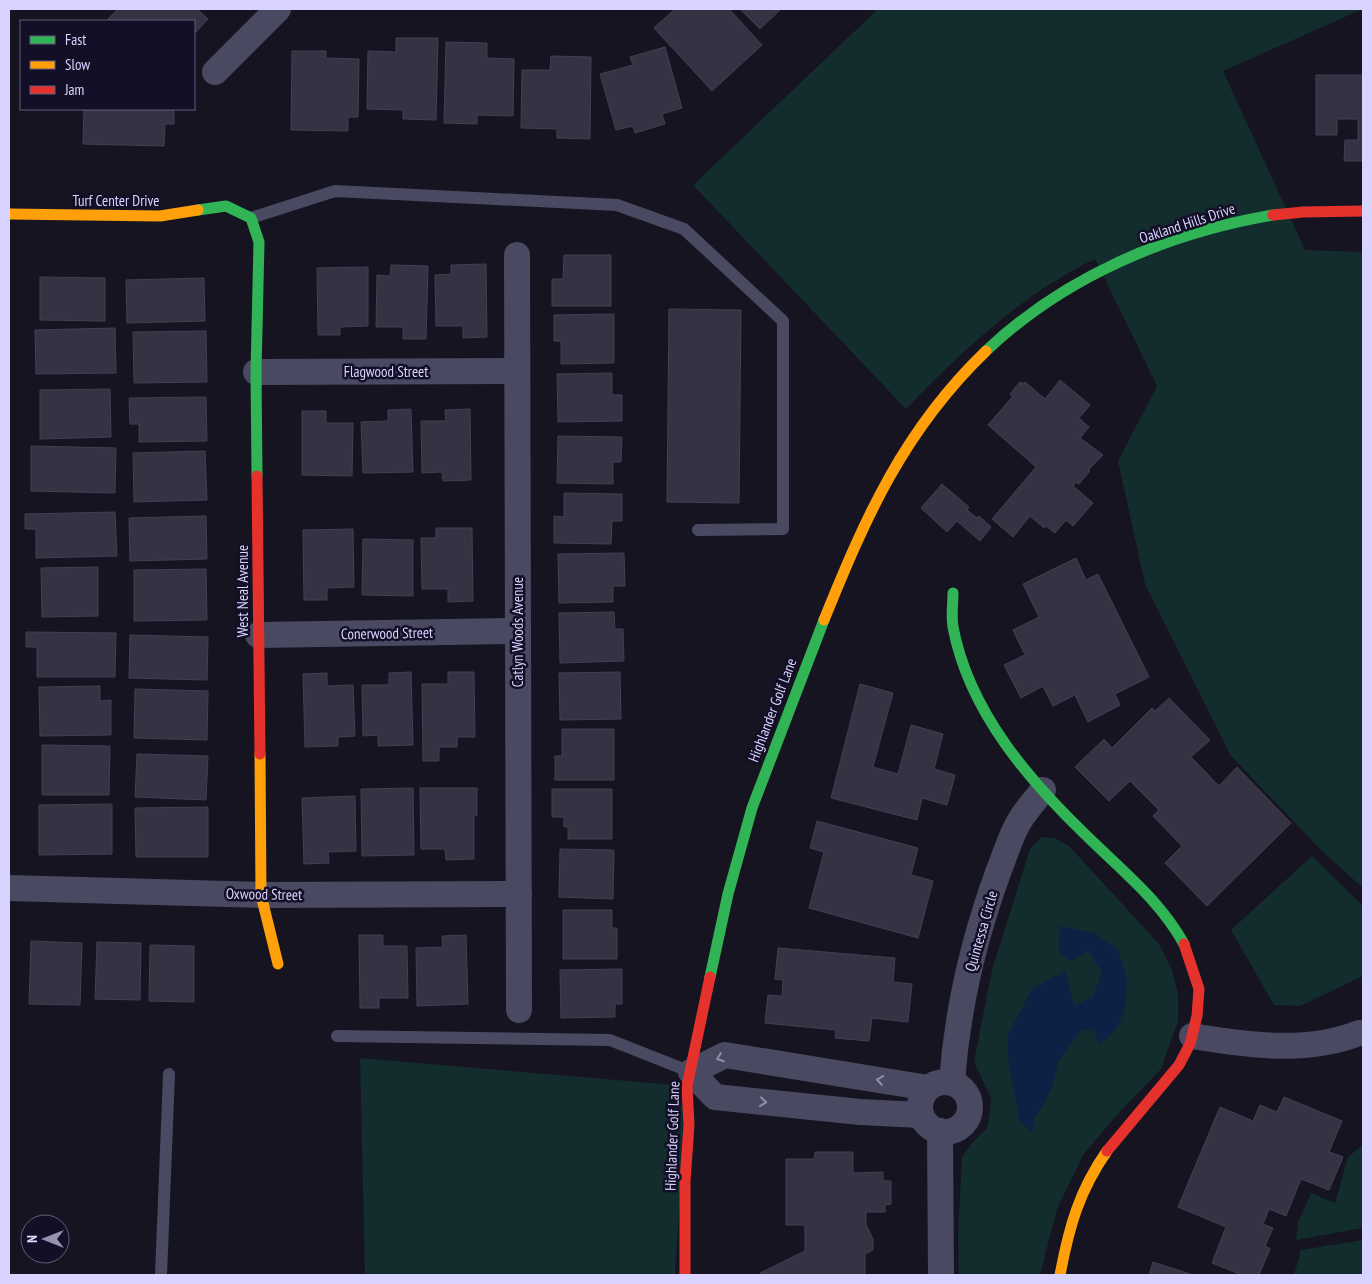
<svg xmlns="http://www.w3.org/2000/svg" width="1372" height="1284" viewBox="0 0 1372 1284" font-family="'PT Sans Narrow',sans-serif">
  <rect width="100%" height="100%" fill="#161421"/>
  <g fill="#132c2d">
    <path d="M878,9h485l-140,62 82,179 58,2v636l-43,-39 -89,-93 -86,-172 -27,-123 39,-75 -62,-127c-74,36 -133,92 -189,150l-213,-224z"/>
    <polygon points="1041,837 1055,838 1069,846 1159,944 1172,970 1178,994 1178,1021 1161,1069 1117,1115 1083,1155 1057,1209 1040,1275 959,1275 958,1232 962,1157 972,1143 987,1128 990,1112 991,1098 974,1062 992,970 1030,849"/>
    <polygon points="1312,856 1363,906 1363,976 1300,1006 1274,1005 1231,930"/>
    <polygon points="360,1058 687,1086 675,1275 365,1275"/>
    <polygon points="1363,1145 1363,1228 1296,1240 1298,1222 1311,1193 1335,1203 1348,1157"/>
    <polygon points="1363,1240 1363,1275 1294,1275 1301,1250"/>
  </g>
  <polygon fill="#0d2144" points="1060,926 1094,933 1117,949 1127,978 1125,1009 1116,1030 1099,1045 1094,1029 1082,1029 1058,1062 1052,1088 1034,1120 1032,1133 1019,1119 1008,1058 1008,1035 1032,989 1065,971 1074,1005 1093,997 1102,972 1088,951 1070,961 1059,953"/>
  <g fill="#343243" stroke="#433f54">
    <polygon points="118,9 197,9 208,19 194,34 194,21 110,21 108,19"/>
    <polygon points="675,9 729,9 762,45 712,91 654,28"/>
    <polygon points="740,9 781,9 760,29"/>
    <polygon points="396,38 438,38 436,120 403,119 403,110 367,109 368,51 396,52"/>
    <polygon points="446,42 487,43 487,58 514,59 513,116 477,115 477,124 444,123"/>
    <polygon points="665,47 682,108 662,114 665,124 635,133 633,126 616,130 600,74 633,65 630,57"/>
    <polygon points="292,51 326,51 326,58 359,59 358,117 348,117 348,131 291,130"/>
    <polygon points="551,56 591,57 590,139 557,138 557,129 521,128 522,70 550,70"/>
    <polygon points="1316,75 1363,75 1363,161 1344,161 1345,140 1358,140 1358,119 1337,119 1337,135 1316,135"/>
    <polygon points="84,109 174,109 174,124 165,124 164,146 83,144"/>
    <polygon points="564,255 611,255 611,306 552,306 552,279 563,279"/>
    <polygon points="486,264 487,337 463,338 463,326 436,326 435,275 451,274 451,265"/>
    <polygon points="391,265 428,266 426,339 403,339 403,327 376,327 377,275 390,276"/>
    <polygon points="368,267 368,326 340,327 340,335 318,335 317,268"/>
    <polygon points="40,277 105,278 105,321 40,320"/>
    <polygon points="204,278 205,321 127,323 126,280"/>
    <polygon points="669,309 741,310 739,503 667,502"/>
    <polygon points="614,314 614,363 561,364 561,341 554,341 554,315"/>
    <polygon points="115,328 116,373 36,374 35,330"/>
    <polygon points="206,331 207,382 134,383 133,332"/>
    <polygon points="612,373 612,395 622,395 622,421 558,422 557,374"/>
    <polygon points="1060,380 1090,405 1079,418 1089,427 1080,438 1103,455 1088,470 1090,471 1079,484 1076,482 1073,486 1093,503 1073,526 1066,520 1055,533 1046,526 1044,528 1030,516 1013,537 992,519 1036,467 988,425 1013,396 1010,394 1020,382 1024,384 1025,382 1045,399"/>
    <polygon points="110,389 111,437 40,439 40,390"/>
    <polygon points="206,397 207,441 139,442 139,424 130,424 129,398"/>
    <polygon points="411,409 413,472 363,473 361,422 388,421 388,410"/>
    <polygon points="470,409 471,480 443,481 442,472 422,473 421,421 446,421 445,410"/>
    <polygon points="302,411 326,411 326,423 353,423 352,476 302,475"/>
    <polygon points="558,436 622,437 621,462 613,462 613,484 557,483"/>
    <polygon points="31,446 116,448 115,493 31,491"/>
    <polygon points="205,451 207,500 134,502 133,453"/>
    <polygon points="942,484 969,507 967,510 977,518 979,516 991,527 980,541 957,521 947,532 921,508"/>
    <polygon points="564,493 622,494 622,521 612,521 611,544 554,543 554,516 564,517"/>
    <polygon points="115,512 117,556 36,558 36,529 25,529 25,514"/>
    <polygon points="206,516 207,559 130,561 129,518"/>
    <polygon points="436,528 472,528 473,601 448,602 448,589 422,589 421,538 436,538"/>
    <polygon points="353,529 354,587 327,588 327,600 304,600 303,530"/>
    <polygon points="363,539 413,540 413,596 362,595"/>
    <polygon points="624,553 625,586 613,586 613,602 559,603 558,554"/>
    <polygon points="1076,558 1086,580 1098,574 1149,677 1115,694 1120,705 1088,722 1075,695 1053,706 1043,686 1021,698 1004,665 1025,655 1013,630 1039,617 1023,584"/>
    <polygon points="98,567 98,616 42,617 41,568"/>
    <polygon points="206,569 207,620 134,621 134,570"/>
    <polygon points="614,612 615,629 623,629 624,661 560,663 559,613"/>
    <polygon points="26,632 116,633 115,677 37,677 37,647 26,647"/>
    <polygon points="130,635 208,637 207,680 129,678"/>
    <polygon points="411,672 413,745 378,746 378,735 363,736 362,685 389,685 389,673"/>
    <polygon points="448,672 474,672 475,737 457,737 457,747 439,747 439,761 423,761 422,684 448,684"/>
    <polygon points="620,672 621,719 560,720 559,673"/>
    <polygon points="327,673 327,686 353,685 355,736 338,737 338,746 305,747 303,674"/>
    <polygon points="860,684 893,693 873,767 898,774 911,725 943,734 934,769 955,775 947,805 922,798 917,820 831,798"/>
    <polygon points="100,686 100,701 111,700 111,735 40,736 39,687"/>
    <polygon points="135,689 208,691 207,740 134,738"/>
    <polygon points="1169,698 1210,740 1191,757 1219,786 1237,767 1291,823 1207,906 1165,863 1182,846 1153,816 1159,810 1130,781 1109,801 1075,767 1104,739 1112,748 1152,708 1155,711"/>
    <polygon points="562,729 614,729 614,780 555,780 555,756 562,756"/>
    <polygon points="42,745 110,746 109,795 42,795"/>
    <polygon points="137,754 208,756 206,800 135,797"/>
    <polygon points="413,788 414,855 362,856 361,789"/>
    <polygon points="420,788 477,788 477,815 474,815 474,859 446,860 445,849 421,849"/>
    <polygon points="552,789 612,789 612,839 568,839 568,827 564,827 564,817 552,817"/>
    <polygon points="355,796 356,851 328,852 329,863 304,864 302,798"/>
    <polygon points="112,804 112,854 39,855 39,805"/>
    <polygon points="208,807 208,857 136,857 135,808"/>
    <polygon points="817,821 918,848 911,875 933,881 918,938 809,908 824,852 810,848"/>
    <polygon points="560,849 614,850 613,899 559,897"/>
    <polygon points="563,910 612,910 612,928 617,928 617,959 563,959"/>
    <polygon points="359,935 383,935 383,946 407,946 408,998 379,998 379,1008 360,1008"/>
    <polygon points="466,935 468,1004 417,1006 416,948 443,947 442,936"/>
    <polygon points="31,941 82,943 80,1005 29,1004"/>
    <polygon points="97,942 141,943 140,1000 95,999"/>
    <polygon points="150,945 194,946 194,1002 149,1001"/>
    <polygon points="778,948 895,958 893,982 912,984 908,1022 872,1018 869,1041 835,1038 836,1030 765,1023 768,995 782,996 783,980 775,979"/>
    <polygon points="622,969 622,1004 615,1004 615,1017 561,1018 560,970"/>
    <polygon points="1284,1097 1342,1121 1329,1152 1343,1157 1329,1190 1301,1179 1286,1216 1269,1209 1263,1224 1273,1228 1265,1246 1270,1249 1259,1275 1242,1275 1212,1263 1226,1227 1178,1207 1220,1107 1253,1121 1260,1105 1277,1112"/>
    <polygon points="815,1152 853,1152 853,1173 883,1172 883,1181 891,1181 891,1204 885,1205 885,1212 866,1212 866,1224 873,1239 873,1250 865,1254 865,1275 762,1275 766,1273 760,1273 805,1251 805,1225 786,1225 786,1159 814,1159"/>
    <polygon points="1153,1262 1193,1275 1149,1275"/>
  </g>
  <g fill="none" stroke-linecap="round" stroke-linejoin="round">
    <g stroke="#4a4962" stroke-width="12">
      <polyline points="251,218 335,191 617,205 684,229 783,321 783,529 698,530"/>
      <polyline points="337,1036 610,1040 691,1072"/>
      <polyline points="161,1275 169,1074"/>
    </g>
    <g stroke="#4a4962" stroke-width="26">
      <polyline points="215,72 278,9"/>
      <polyline points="517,255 519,1010"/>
      <polyline points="256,372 517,371"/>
      <polyline points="258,635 517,631"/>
      <polyline points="9,888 261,895 519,894"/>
      <path d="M1192,1036c55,9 114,18 167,-3"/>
      <path d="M952,1082c5,-71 22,-144 47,-212 7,-17 12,-37 23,-53 6,-9 14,-18 21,-27"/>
      <circle cx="945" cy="1107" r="25"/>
      <polyline points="921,1115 860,1112 715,1097 691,1072 725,1055 928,1088"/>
      <polyline points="940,1131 941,1275"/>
    </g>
    <g stroke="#30b455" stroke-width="11">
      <polyline points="198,210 226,206 251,218 259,242 256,372 257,476"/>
      <path d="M986,351c78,-74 181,-118 287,-136"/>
      <path d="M953,593c0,11 -2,23 0,34 16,85 77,155 138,213 34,33 70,62 93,104"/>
      <polyline points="710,977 728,894 752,808 824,620"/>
    </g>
    <g stroke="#ff9f0a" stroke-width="11">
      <polyline points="9,214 160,216 198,210"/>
      <path d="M824,620c42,-104 80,-190 162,-269"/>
      <polyline points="260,754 261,895 278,964"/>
      <path d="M1060,1275c9,-48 19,-84 47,-124"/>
    </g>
    <g stroke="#e5322d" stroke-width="11">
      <polyline points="1273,215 1303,212 1363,211"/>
      <polyline points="257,476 260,754"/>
      <polyline points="1107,1151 1179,1065 1190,1044 1197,1016 1199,989 1184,944"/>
      <polyline points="685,1275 685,1181 689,1125 687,1086 710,977"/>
    </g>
  </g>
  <defs><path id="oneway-chevron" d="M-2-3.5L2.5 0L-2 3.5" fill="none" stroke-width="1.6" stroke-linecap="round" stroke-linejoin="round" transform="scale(1.25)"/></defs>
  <g stroke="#928eb0">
    <use href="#oneway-chevron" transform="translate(720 1058) rotate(160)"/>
    <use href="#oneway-chevron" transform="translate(880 1080) rotate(-171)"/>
    <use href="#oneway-chevron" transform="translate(763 1102) rotate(6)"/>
  </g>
  <g text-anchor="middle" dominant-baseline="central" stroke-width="5" stroke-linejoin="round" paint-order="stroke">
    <g font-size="15" fill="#d9d4ff" stroke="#130f26">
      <text x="116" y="200">Turf Center Drive</text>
      <text transform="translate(1187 223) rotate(-18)">Oakland Hills Drive</text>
      <text x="386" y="371">Flagwood Street</text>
      <text transform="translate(242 591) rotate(-90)">West Neal Avenue</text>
      <text transform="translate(517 632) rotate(-90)">Catlyn Woods Avenue</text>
      <text transform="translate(387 633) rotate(-1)">Conerwood Street</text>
      <text transform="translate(772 710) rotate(-69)">Highlander Golf Lane</text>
      <text transform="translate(264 894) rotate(1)">Oxwood Street</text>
      <text transform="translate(981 931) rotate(-74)">Quintessa Circle</text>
      <text transform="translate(672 1136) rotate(-88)">Highlander Golf Lane</text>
    </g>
  </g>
  <rect width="1372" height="1284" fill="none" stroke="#d9d4ff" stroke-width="20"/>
  <rect x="20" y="20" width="175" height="90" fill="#130f26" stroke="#625e7d"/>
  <rect x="30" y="36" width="25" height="8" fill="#30b455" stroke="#625e7d"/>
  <text x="65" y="45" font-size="15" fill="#d9d4ff">Fast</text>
  <rect x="30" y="61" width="25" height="8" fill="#ff9f0a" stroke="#625e7d"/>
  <text x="65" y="70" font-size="15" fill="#d9d4ff">Slow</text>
  <rect x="30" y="86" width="25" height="8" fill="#e5322d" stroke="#625e7d"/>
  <text x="65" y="95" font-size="15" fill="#d9d4ff">Jam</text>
  <g transform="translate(45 1239) rotate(270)"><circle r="24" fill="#130f26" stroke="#625e7d"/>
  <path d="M0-4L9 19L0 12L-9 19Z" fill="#9591b1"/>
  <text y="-8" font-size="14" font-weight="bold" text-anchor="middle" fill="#d9d4ff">N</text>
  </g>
</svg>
